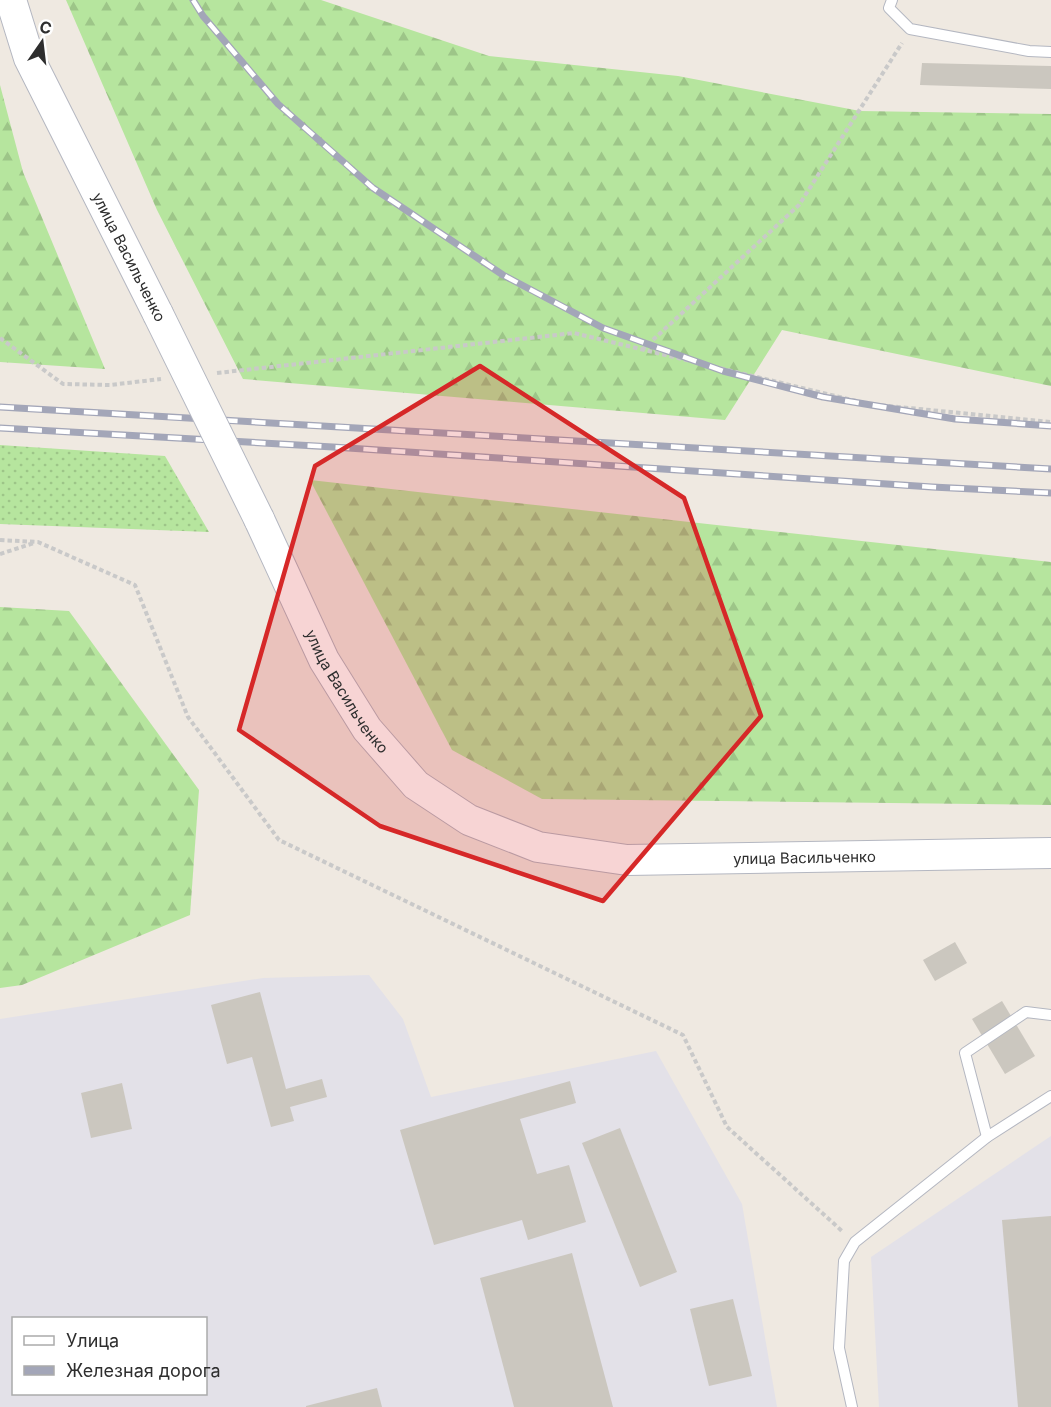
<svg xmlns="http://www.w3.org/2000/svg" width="1051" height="1407" viewBox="0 0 1051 1407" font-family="Inter,sans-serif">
  <defs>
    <pattern id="grass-dots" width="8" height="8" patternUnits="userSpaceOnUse" patternTransform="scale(1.5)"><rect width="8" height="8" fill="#b6e59e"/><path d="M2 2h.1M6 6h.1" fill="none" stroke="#9dc588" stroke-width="1.8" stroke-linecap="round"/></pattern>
    <pattern id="forest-firs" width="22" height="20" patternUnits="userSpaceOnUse" patternTransform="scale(1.5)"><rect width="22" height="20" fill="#b6e59e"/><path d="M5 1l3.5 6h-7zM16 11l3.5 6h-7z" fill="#9dc588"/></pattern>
  </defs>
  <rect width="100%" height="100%" fill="#efe9e1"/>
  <g fill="#e3e1e8" fill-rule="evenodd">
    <path d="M369,975l34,44 28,78 225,-46 86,153 35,203h-777v-388l263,-41zM14,1318h192v76h-192z"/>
    <polygon points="1051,1136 1051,1407 879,1407 871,1257"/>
  </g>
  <polygon fill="url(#grass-dots)" points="0,445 165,456 209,532 0,524"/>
  <g fill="url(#forest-firs)">
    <polygon points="66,0 321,0 489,56 678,76 860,111 1051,114 1051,386 782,330 725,420 243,379 157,210"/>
    <polygon points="0,85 23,172 105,369 0,362"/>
    <polygon points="310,480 1051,562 1051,805 542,799 452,750"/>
    <polygon points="0,607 69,611 199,790 190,915 22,985 0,988"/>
  </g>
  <g fill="#cbc7bf">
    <polygon points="922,63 1051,66 1051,89 920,85"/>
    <polygon points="955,942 967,963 935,981 923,960"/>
    <polygon points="260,992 286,1089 322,1079 327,1097 290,1107 294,1121 271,1127 252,1057 227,1064 211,1005"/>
    <polygon points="1002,1001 1035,1056 1005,1074 972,1019"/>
    <polygon points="570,1081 576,1103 520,1119 537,1174 569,1165 586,1222 528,1240 522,1220 434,1245 400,1130"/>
    <polygon points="122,1083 132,1129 91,1138 81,1093"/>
    <polygon points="620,1128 677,1272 640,1287 582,1143"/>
    <polygon points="1051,1216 1051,1407 1018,1407 1002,1220"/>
    <polygon points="572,1253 613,1407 514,1407 480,1278"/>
    <polygon points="733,1299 752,1376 709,1386 690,1309"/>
    <polygon points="377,1388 382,1407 306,1407 306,1406"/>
  </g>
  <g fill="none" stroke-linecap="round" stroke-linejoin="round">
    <g stroke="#b4b7c1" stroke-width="12">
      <g id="service">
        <polyline points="892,0 889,8 910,29 1029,51 1051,52"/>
        <polyline points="987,1137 965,1053 1026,1012 1051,1015"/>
        <polyline points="852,1407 839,1348 844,1261 855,1242 987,1137 1051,1096"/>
      </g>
    </g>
    <g stroke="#b4b7c1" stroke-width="32">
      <g id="secondary">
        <polyline points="11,0 29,58 158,314"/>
        <path id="s1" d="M259,519l65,141 43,69 49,56 53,35 69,27 89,13 424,-7"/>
      </g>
    </g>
    <g stroke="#c9c9c9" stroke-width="4" stroke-dasharray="4.5 3" stroke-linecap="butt">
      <polyline points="0,338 63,384 110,385 161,379"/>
      <polyline points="642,350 799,205 902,43"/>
      <polyline points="217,373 574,333 869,404 1051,422"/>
      <polyline points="0,540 38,542 135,585 188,717 279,840 683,1035 727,1127 842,1231"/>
      <polyline points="0,554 34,543"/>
    </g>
    <use href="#service" stroke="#fff" stroke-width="10"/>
    <use href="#secondary" stroke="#fff" stroke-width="30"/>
    <g stroke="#a3a6b8" stroke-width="7">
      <g id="rail">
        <polyline points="193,0 203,16 278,104 373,188 503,275 603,328 723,371 823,397 955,419 1051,426"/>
        <polyline points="0,407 1051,469"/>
        <polyline points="0,428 333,447 932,487 1051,493"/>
      </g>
    </g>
    <use href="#rail" stroke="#fff" stroke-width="4.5" stroke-dasharray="14" stroke-linecap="butt"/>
    <g stroke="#b4b7c1" stroke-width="32" stroke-linecap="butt">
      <polyline id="secondary-bridge" points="158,314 259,519"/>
    </g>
    <use href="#secondary-bridge" stroke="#fff" stroke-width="30"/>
  </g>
  <path fill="#d62828" fill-opacity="0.2" stroke="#d62828" stroke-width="4.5" stroke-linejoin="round" d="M480,366l204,132 77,218 -158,185 -223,-75 -141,-96 76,-264z"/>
  <g text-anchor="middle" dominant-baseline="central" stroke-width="4.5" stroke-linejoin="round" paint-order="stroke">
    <g font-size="15" fill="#2e2e2e" stroke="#fff">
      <text transform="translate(129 257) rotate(63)">улица Васильченко</text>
      <text stroke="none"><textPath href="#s1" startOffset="194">улица Васильченко</textPath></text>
      <text stroke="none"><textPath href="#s1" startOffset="716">улица Васильченко</textPath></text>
    </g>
  </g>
  <rect x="12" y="1317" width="195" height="78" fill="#ffffff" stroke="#ababab" stroke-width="1.5"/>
  <rect x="24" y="1336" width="30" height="9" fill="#ffffff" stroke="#ababab" stroke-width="1.5"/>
  <text x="66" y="1347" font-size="18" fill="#2e2e2e">Улица</text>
  <rect x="24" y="1366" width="30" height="9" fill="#a3a6b8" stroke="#ababab" stroke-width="1.5"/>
  <text x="66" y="1377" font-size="18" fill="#2e2e2e">Железная дорога</text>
  <g transform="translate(42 42) rotate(14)" stroke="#ffffff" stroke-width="4.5" paint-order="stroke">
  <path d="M0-4.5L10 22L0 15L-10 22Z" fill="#2e2e2e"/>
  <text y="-9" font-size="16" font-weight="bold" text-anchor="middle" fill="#2e2e2e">С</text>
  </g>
</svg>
